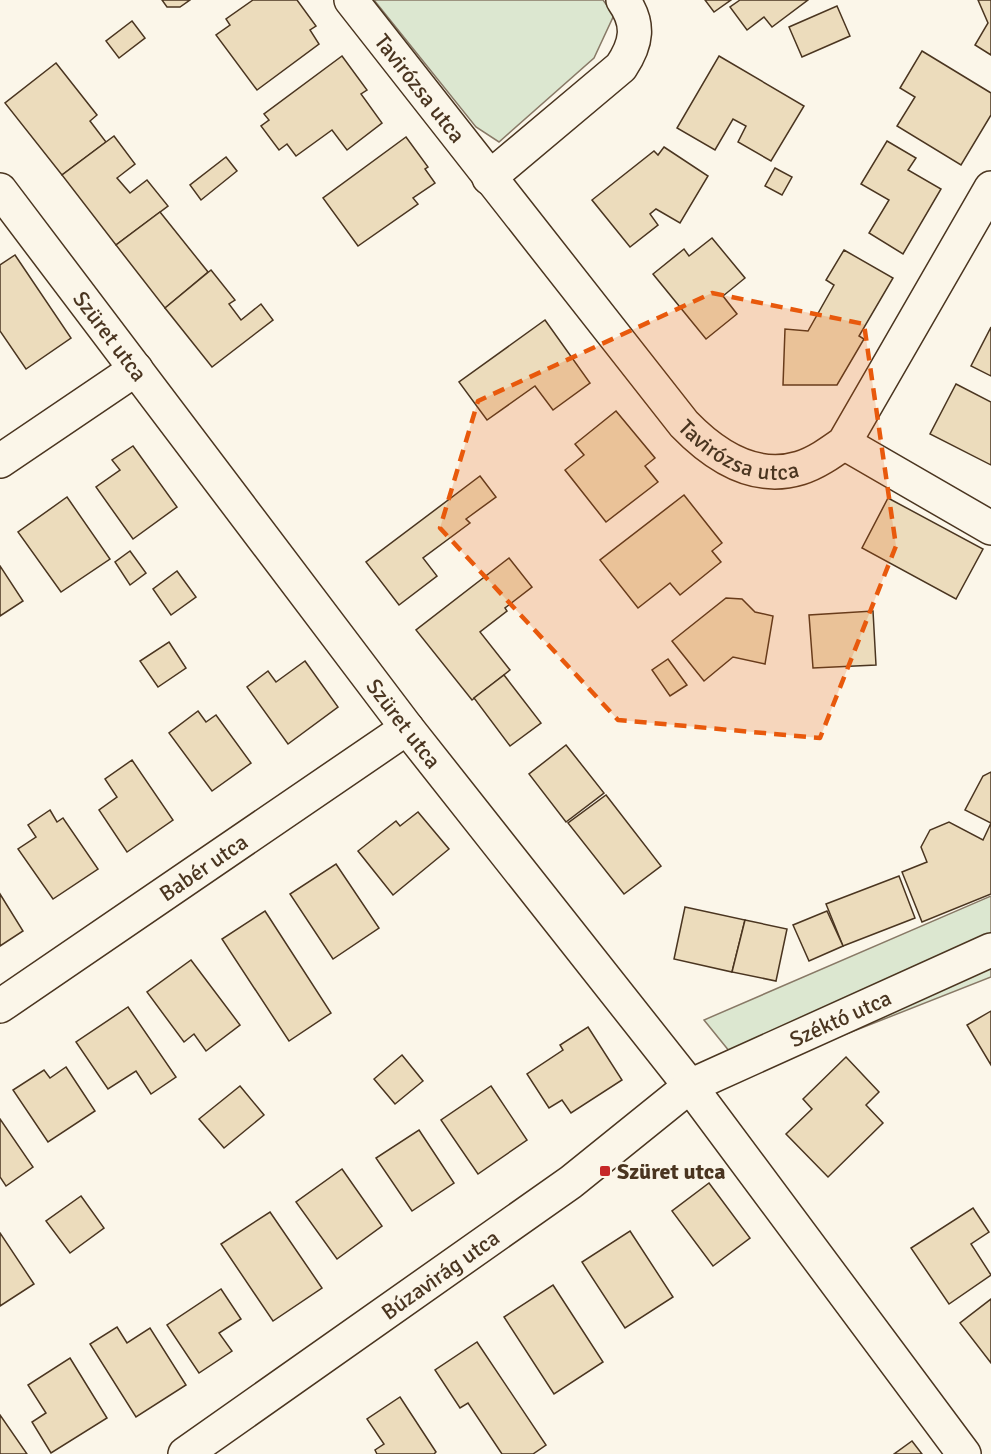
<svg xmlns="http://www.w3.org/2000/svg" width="991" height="1454" viewBox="0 0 991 1454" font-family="Signika,sans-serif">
  <rect width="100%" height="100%" fill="#fbf6e9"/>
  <g fill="#dce7d0" stroke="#887966" stroke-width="1.5">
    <polygon points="374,0 603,0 614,15 594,58 499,142 476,127"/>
    <polygon points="991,896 991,977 747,1073 704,1020"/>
  </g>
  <g fill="#ecdcbc" stroke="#4a3520" stroke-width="1.5">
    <polygon points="162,0 190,0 180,7 167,7"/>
    <polygon points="253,0 297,0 316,26 310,30 319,44 257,90 216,35 230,25 226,19"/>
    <polygon points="705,0 731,0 714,12"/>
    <polygon points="740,0 808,0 772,27 764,17 747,30 730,7"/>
    <polygon points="978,0 991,0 991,55 975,45 988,23"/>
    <polygon points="837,6 850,36 802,57 789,27"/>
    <polygon points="132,21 145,38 119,58 106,41"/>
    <polygon points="922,51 991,93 991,115 961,165 897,126 915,97 900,88"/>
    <polygon points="342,56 367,90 361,94 382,123 347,150 332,130 296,156 287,144 279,150 261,126 269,120 264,114"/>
    <polygon points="719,56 804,106 771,161 738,142 746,126 733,119 715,150 677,128"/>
    <polygon points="56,63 97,115 90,121 106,142 62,175 5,103"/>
    <polygon points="114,136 135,164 117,178 130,193 147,180 168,206 116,245 62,175"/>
    <polygon points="406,137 428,167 425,169 435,183 413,198 418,204 358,246 323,198"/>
    <polygon points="887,141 916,158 908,170 941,189 903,254 869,233 889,200 861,184"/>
    <polygon points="664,147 708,176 680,223 656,209 650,214 658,225 630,247 592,200 654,151 658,155"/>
    <polygon points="226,157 237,171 201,200 190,185"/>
    <polygon points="775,168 792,177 782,195 765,186"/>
    <polygon points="160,212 208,272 165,308 116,245"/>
    <polygon points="712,238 745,278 723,296 737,314 706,339 653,274 684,249 689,256"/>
    <polygon points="844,250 893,278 859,336 864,339 837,385 783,385 785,329 808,331 834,285 826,280"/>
    <polygon points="15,255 71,338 26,369 0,331 0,265"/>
    <polygon points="211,270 235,300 229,304 241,320 261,304 273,320 212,367 165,308"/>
    <polygon points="545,320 590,383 553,410 535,386 487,420 459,382"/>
    <polygon points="991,327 991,376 971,366"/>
    <polygon points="956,384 991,402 991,465 930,434"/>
    <polygon points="616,411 655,458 645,466 658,482 606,522 565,470 584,455 575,444"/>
    <polygon points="133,446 177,507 133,539 96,487 120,470 112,460"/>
    <polygon points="480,476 496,497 466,519 470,523 423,558 437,576 399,605 366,562"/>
    <polygon points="684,495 722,543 712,551 721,562 680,595 670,583 638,608 600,560"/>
    <polygon points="67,497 110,559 61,592 18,532"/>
    <polygon points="888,498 983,549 956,599 862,548"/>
    <polygon points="130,551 146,573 130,585 115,562"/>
    <polygon points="509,558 532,587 505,608 507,611 480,632 510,670 472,700 416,630"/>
    <polygon points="0,566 23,601 0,616"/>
    <polygon points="177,571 196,597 171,615 153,589"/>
    <polygon points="726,598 742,599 755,612 773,616 765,664 733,657 704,681 672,641"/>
    <polygon points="873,611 876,665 813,668 809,615"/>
    <polygon points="169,642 186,668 158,687 140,661"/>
    <polygon points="668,659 687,685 670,696 652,670"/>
    <polygon points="305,661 338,707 288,744 247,687 268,671 276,682"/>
    <polygon points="504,675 541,723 510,746 474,698"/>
    <polygon points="198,711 206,722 216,715 251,763 212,791 169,733"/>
    <polygon points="566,745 604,793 566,822 529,774"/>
    <polygon points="132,760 173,820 127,852 99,810 117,797 105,779"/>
    <polygon points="991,772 991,894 922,922 902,872 927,862 921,847 930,830 949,822 983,840 991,823 965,810 983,776"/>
    <polygon points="606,795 661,866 624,894 568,823"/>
    <polygon points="50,810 57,822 63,818 98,869 53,899 18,849 36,837 28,825"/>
    <polygon points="418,812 449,849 393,895 358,851 396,821 400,826"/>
    <polygon points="336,864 379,928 333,959 290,894"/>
    <polygon points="899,876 915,918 843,946 826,904"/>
    <polygon points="0,894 23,931 0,946"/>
    <polygon points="685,907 745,920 732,972 674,959"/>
    <polygon points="265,911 331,1013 289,1041 222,939"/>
    <polygon points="827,911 843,946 809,961 793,925"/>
    <polygon points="745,920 787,929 776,981 732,972"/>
    <polygon points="191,960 240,1025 206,1051 194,1034 184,1042 147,992"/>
    <polygon points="128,1007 176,1077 151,1094 136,1071 108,1089 76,1042"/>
    <polygon points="991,1011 991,1065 967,1025"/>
    <polygon points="588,1027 622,1080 571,1113 562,1100 549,1108 527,1074 563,1050 560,1045"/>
    <polygon points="402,1055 423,1081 395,1104 374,1079"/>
    <polygon points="846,1057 879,1092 866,1105 883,1123 828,1177 786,1134 812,1109 803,1099"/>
    <polygon points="66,1067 95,1111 48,1142 13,1090 44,1070 50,1078"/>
    <polygon points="240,1086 264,1115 224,1148 199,1119"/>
    <polygon points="491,1086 527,1140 478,1174 441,1120"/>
    <polygon points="0,1119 33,1167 6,1186 0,1177"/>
    <polygon points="419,1130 454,1183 412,1211 376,1158"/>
    <polygon points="342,1169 382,1226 337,1259 296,1202"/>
    <polygon points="709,1183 750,1238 713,1266 672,1211"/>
    <polygon points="81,1196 104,1228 70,1253 46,1221"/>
    <polygon points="973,1208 989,1232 971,1244 991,1275 949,1304 911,1248"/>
    <polygon points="270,1212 322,1288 273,1321 221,1244"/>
    <polygon points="630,1231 673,1297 625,1328 582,1262"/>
    <polygon points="0,1233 34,1284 0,1306"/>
    <polygon points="553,1285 603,1362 554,1394 504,1317"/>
    <polygon points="221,1289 241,1319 219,1333 232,1351 199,1373 167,1325"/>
    <polygon points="991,1299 991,1363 960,1323"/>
    <polygon points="117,1327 127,1343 150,1328 186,1385 136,1417 90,1344"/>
    <polygon points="477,1342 546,1445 533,1454 502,1454 468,1403 460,1408 435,1370"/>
    <polygon points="70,1358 107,1418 51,1453 32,1422 46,1413 28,1385"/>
    <polygon points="400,1397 436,1452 434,1454 377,1454 375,1450 384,1444 367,1419"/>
    <polygon points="0,1415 27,1454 0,1454"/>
    <polygon points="912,1441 922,1454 894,1454"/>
  </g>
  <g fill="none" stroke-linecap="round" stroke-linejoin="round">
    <g stroke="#4a3520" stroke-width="36">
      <g id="minor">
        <path id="s1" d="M351,0l333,424c30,31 70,58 116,44 16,-5 30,-15 44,-25l147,-255"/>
        <path d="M489,178l132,-111c16,-24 19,-43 2,-67"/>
        <path id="s2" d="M0,190l407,538 283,358 274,368"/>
        <polyline points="844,443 991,528"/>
        <polyline points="0,461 136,369"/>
        <path id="s3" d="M0,1006l407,-278"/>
        <path id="s4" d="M185,1454l386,-272 119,-96 301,-136"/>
      </g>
    </g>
    <use href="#minor" stroke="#fbf6e9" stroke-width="33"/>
  </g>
  <path fill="#e8590c" fill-opacity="0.2" stroke="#e8590c" stroke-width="4.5" stroke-dasharray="12 8" stroke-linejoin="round" d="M712,293l152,31 32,222 -76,192 -202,-18 -178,-192 38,-127z"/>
  <rect fill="#c62828" stroke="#fbf6e9" stroke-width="2" x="599" y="1165" width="12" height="12" rx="3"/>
  <g text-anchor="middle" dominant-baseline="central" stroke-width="4.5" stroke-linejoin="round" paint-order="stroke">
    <g font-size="22" fill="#4a3520" stroke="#fbf6e9">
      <text stroke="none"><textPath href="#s1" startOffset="112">Tavirózsa utca</textPath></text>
      <text stroke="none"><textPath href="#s2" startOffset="183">Szüret utca</textPath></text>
      <text stroke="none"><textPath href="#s1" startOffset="603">Tavirózsa utca</textPath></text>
      <text stroke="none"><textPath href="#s2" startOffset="669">Szüret utca</textPath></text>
      <text stroke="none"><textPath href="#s3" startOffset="246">Babér utca</textPath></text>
      <text stroke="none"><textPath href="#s4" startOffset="790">Széktó utca</textPath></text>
      <text stroke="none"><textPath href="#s4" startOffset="312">Búzavirág utca</textPath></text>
    </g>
    <g font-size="22" font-weight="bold" fill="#4a3520" stroke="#fbf6e9" text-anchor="start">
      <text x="617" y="1171">Szüret utca</text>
    </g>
  </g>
</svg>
